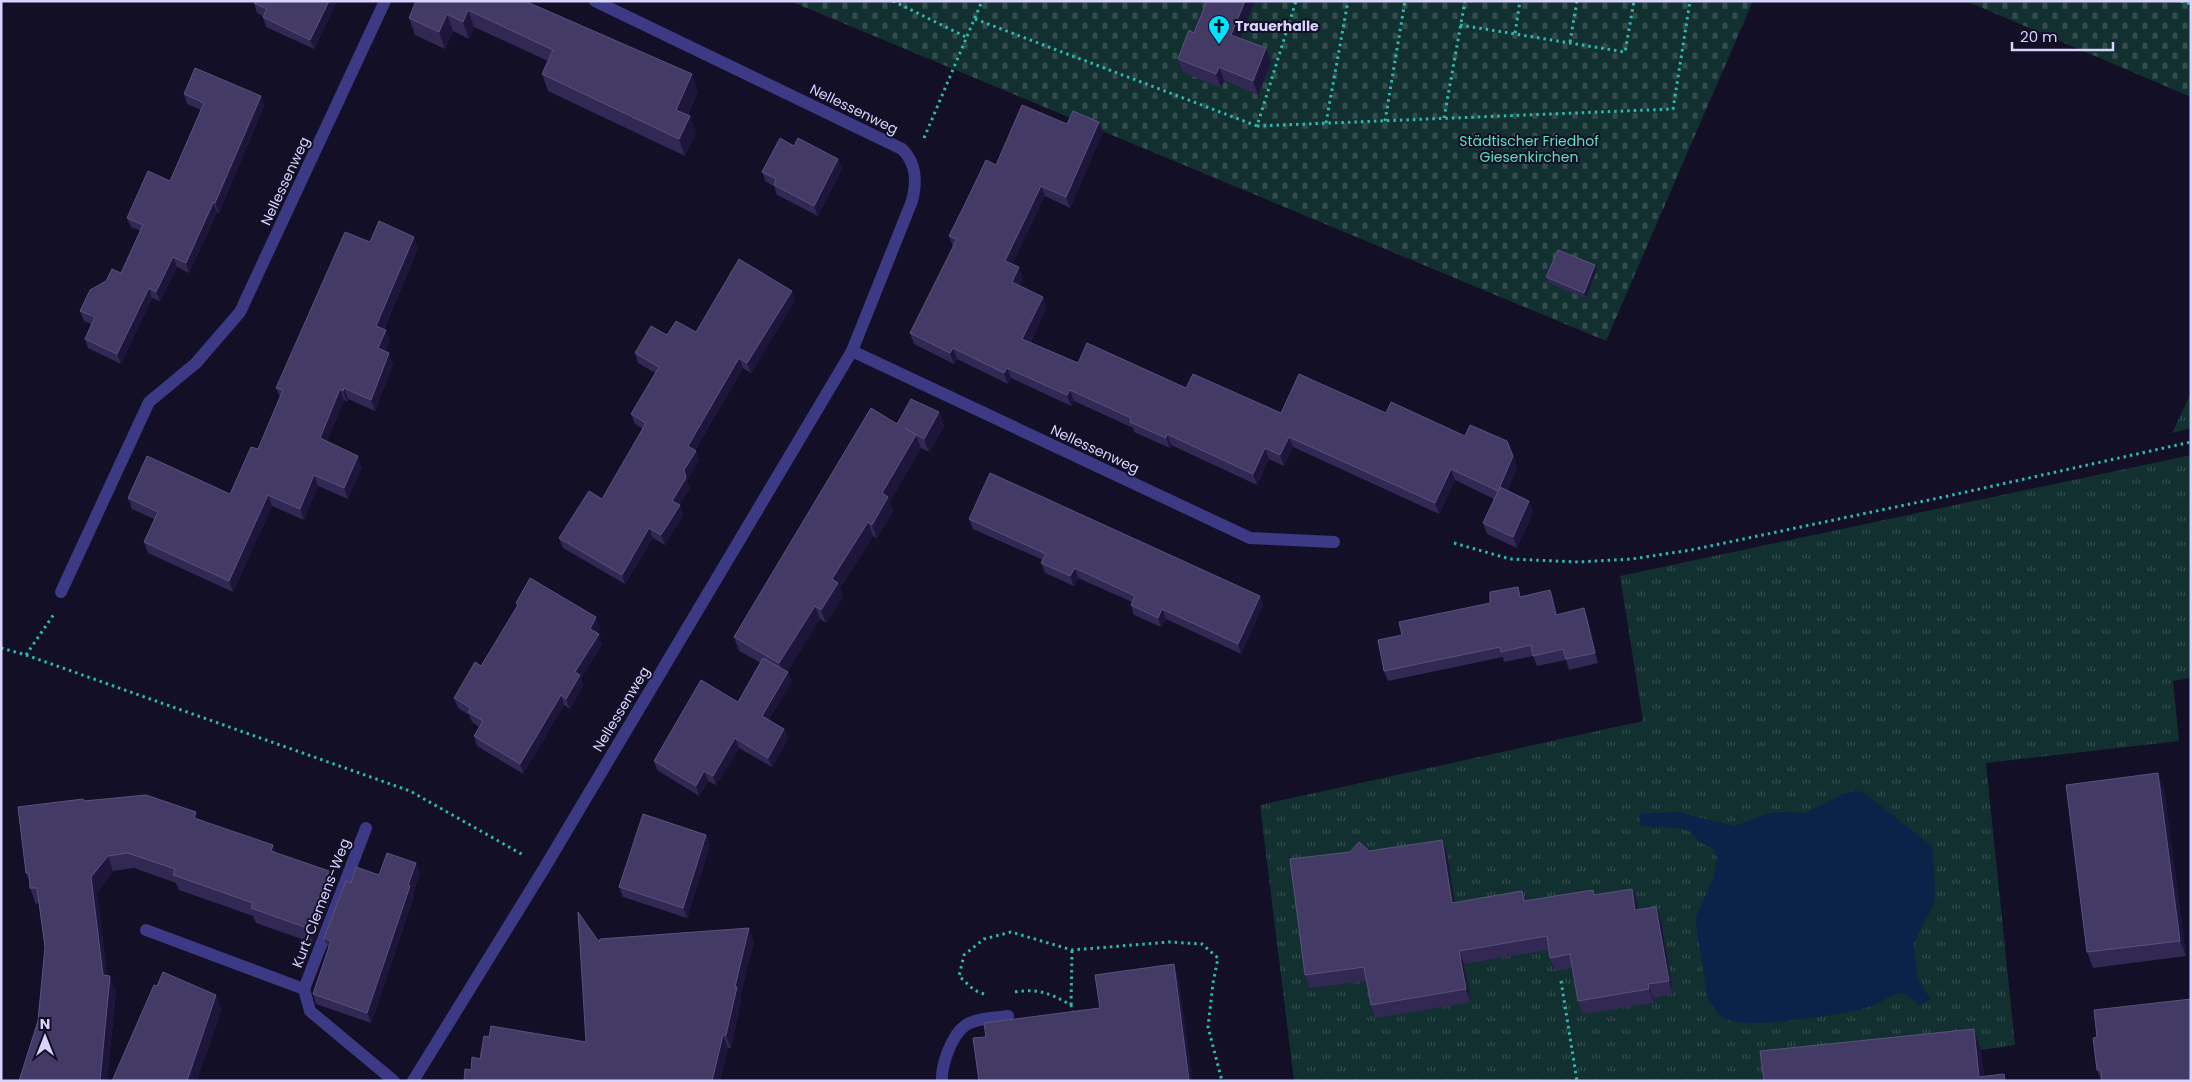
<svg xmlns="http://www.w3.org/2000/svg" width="2192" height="1082" viewBox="0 0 2192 1082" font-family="Poppins,sans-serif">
  <defs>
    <pattern id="grass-tufts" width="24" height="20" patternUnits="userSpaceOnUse" patternTransform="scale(1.25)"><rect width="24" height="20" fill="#12302f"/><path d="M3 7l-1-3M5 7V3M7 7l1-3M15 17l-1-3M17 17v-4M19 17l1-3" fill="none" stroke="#344d4e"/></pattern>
    <pattern id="cemetery-stones" width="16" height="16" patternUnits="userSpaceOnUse" patternTransform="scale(1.25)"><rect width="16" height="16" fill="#12302f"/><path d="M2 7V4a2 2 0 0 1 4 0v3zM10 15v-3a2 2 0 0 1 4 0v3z" fill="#344d4e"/></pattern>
  </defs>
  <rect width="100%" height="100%" fill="#130f26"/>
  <g fill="url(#grass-tufts)">
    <polygon points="2191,393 2191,428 2172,433"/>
    <polygon points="2191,455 2191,678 2173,681 2179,741 1986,763 2015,1045 1769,1081 1294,1081 1260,805 1643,721 1620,576"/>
  </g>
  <g fill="url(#cemetery-stones)">
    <polygon points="790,1 1753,1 1606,341"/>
    <polygon points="1966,1 2191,1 2191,97"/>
  </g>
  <path fill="#0c2248" d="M1858,791l7,3 67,52 3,38 -1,20 -20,38 3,35 13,22 -10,7 -12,-10 -9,-3c-11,3 -20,11 -31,14 -27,8 -115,22 -139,13 -10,-3 -16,-12 -21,-21l-13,-80 19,-42 3,-20 -4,-9 -12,-5 -12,-12 -12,-3 -36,-2 -2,-12 38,-2 58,14 31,-12 17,-2 23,1 39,-20z"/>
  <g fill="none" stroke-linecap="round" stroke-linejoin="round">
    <g stroke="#2fb8b0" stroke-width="3" stroke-dasharray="2.5 4" stroke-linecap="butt">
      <polyline points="893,1 966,37"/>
      <polyline points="2181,1 2191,4"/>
      <polyline points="975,19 1257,126 1296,1"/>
      <polyline points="1460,25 1625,52 1634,1"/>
      <polyline points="1515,33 1520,1"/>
      <polyline points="1570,42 1577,1"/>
      <polyline points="1444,118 1465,1"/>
      <polyline points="1385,121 1405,1"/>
      <polyline points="1326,123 1348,1"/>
      <polyline points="1257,126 1673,109 1690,1"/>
      <polyline points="924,138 982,1"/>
      <polyline points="1454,543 1510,559 1578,562 1632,559 1691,550 1948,496 2191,442"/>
      <polyline points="1,648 26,655 410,791 525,856"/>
      <polyline points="26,655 54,614"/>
      <polyline points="1561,981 1577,1081"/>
      <path d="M1015,992c24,-4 36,2 56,13l2,9"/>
      <polyline points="984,994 974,990 959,976 964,955 984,939 1011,932 1072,950 1169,942 1202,944 1218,958 1213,983 1208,1027 1222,1081"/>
      <polyline points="1071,1005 1072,950"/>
    </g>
    <g stroke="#3d3a85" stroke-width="12">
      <polyline points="61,592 149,402 196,363"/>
      <polyline points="146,930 304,989 310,1011 394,1081"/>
      <polyline points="304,989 366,828"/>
      <path d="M942,1081c-1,-16 10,-47 24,-56 11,-7 30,-7 42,-9"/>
    </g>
    <g stroke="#3d3a85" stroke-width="12">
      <polyline points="852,351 1250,538 1334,542"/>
      <polyline points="196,363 240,312 385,1"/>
      <path d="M413,1081l132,-214 307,-516 60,-150c5,-19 5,-37 -10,-52l-307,-148"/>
    </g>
  </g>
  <g fill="#312854">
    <polygon points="337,1 314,49 266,27 263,17 263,16 257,13 254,3"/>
    <polygon points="525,1 698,91 688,115 690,116 696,133 685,156 548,91 542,74 548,61 474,27 469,39 453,31 445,49 415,35 409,18"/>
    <polygon points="1207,1 1255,1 1240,38 1266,48 1271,62 1258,95 1224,80 1221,88 1183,72 1178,59 1194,33"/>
    <polygon points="1257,1 1266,1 1264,4"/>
    <polygon points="184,94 261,96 264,106 219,213 217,212 189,273 177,267 160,301 152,298 121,364 88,348 85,339 91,324 84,321 80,311 106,281 121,273 140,231 131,227 127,218 170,181 201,110 187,104"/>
    <polygon points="1067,124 1103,132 1070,208 1045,196 1012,264 1023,278 1019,286 1043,297 1046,308 1030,343 1078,363 1186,388 1281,413 1386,413 1465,436 1513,456 1517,467 1507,491 1529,501 1533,512 1517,548 1487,534 1483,523 1494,499 1455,480 1439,514 1293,447 1284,466 1269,459 1257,485 1171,445 1170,448 1134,432 1133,428 1074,401 1071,406 1011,378 1008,384 957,359 954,364 914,344 910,333 953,247 949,236 996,165"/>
    <polygon points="794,146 838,159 842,169 818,216 777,195 774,186 766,182 762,172"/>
    <polygon points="370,242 418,248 384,329 390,341 385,351 393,364 375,411 348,399 347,402 344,400 327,441 362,467 348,499 318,486 304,520 272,506 233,592 148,553 144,542 154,519 132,509 128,498 230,494 258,449 280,397 276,388"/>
    <polygon points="1597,270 1586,298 1548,283 1546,277"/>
    <polygon points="795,300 751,373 743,368 695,450 699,460 687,480 690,488 679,505 683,515 665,545 653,538 625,584 563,548 559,538 602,499 643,429 635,424 631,414 655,373 638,363 635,353 667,335 696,332"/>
    <polygon points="939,412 944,426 929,452 921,448 890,501 893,511 877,538 873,536 840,588 843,597 826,623 820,619 787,671 792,681 768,720 784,729 788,739 772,767 739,748 716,785 708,781 699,796 657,770 654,761 738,702 761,663 739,651 734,637 897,424"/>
    <polygon points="969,519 1260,596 1263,605 1241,654 1166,619 1161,627 1134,615 1131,605 1132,602 1078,578 1074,586 1045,573 1041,563 1043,560 973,529"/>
    <polygon points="1550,590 1554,600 1557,614 1588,618 1598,663 1569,670 1566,660 1537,666 1533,656 1504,662 1503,657 1388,681 1384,671 1402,635 1490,603"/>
    <polygon points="516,603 600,627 597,633 599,634 602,644 581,679 583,685 570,709 564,705 523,774 477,746 474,736 479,727 472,722 469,715 458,708 454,698 481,666 517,607"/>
    <polygon points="2164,789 2186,956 2093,968 2087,952"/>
    <polygon points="84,801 199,819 276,853 335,886 313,943 256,923 253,916 179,890 176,883 134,868 113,871 97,893 107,975 116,991 107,1081 19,1081 38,1021 45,947 39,903 36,904 30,888 30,883 26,873"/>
    <polygon points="706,835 710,845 687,918 623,897 619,887"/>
    <polygon points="1442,840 1447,853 1454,903 1522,891 1526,901 1593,890 1595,895 1637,902 1638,910 1656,907 1661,920 1673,994 1653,998 1654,1003 1583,1014 1578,1001 1573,968 1555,971 1550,958 1549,950 1464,964 1471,1002 1375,1018 1371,1005 1367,981 1310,988 1305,975 1369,851"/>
    <polygon points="420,874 413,893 414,896 371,1023 316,1004 313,994 328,948 324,938 379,875"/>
    <polygon points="754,941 740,997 741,1000 731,1048 728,1048 720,1081 464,1081 471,1070 480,1059 586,1042 599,942"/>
    <polygon points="2097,1037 2191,1081 2101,1081 2097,1070"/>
  </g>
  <g fill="#1d163a">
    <polygon points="329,1 337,1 314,49 310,40"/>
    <polygon points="1245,1 1255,1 1236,49 1231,35"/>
    <polygon points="468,10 474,27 469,39 463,22"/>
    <polygon points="447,14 453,31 445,49 439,32"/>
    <polygon points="1266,48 1271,62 1258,95 1253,81"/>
    <polygon points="1219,67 1224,80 1221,88 1216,74"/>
    <polygon points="692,74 698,91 682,127 676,110"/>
    <polygon points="261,96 264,106 219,213 215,203"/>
    <polygon points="690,116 696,133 685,156 679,139"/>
    <polygon points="1099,122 1103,132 1070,208 1066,197"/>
    <polygon points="838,159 842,169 818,216 814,206"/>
    <polygon points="1041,186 1045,196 1009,271 1005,261"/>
    <polygon points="213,203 217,212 189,273 186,263"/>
    <polygon points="414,237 418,248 380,337 376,326"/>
    <polygon points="173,257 177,267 160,301 156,292"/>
    <polygon points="1595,265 1597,270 1586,298 1584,293"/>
    <polygon points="1019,267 1023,278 1016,293 1012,282"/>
    <polygon points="149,288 152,298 121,364 117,354"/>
    <polygon points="792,291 795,300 751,373 747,363"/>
    <polygon points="1043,297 1046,308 1026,350 1022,339"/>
    <polygon points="386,330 390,341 382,359 378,348"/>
    <polygon points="953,348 957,359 954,364 950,353"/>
    <polygon points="389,353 393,364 375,411 371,400"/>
    <polygon points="739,358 743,368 691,456 688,446"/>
    <polygon points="1007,368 1011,378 1008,384 1004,373"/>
    <polygon points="344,388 348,399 347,402 343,391"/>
    <polygon points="340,389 344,400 324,449 320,438"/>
    <polygon points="1070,390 1074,401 1071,406 1067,395"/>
    <polygon points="939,412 944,426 929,452 924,439"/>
    <polygon points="1167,434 1171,445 1170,448 1166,438"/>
    <polygon points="916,435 921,448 890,501 893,511 877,538 872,525 882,493"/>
    <polygon points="1289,437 1293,447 1284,466 1280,455"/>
    <polygon points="1265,448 1269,459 1257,485 1253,474"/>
    <polygon points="696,451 699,460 687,480 690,488 676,511 672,501 684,470"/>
    <polygon points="358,456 362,467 348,499 344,488"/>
    <polygon points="1513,456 1517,467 1502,502 1498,491"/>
    <polygon points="1451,469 1455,480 1439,514 1435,503"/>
    <polygon points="314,475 318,486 304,520 300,509"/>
    <polygon points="268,495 272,506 233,592 229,581"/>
    <polygon points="1529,501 1533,512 1517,548 1513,537"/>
    <polygon points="680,505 683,515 665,545 661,535"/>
    <polygon points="868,522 873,536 840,588 843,597 826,623 821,610 832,579"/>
    <polygon points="649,528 653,538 625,584 622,575"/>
    <polygon points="1075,568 1078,578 1074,586 1070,576"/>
    <polygon points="1550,590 1554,600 1559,625 1556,615"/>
    <polygon points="1260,596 1263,605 1241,654 1238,644"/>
    <polygon points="815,606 820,619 784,677 779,663"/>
    <polygon points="1584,608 1588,618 1598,663 1595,653"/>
    <polygon points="1162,609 1166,619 1161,627 1158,618"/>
    <polygon points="596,617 600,627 593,639 590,629"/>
    <polygon points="599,634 602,644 581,679 583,685 570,709 566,699 575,672"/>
    <polygon points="788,672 792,681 765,726 762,716"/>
    <polygon points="561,695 564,705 523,774 520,764"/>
    <polygon points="784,729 788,739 772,767 768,758"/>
    <polygon points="735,738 739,748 716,785 713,776"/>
    <polygon points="704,771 708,781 699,796 696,786"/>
    <polygon points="2158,773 2164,789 2186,956 2180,941"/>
    <polygon points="196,812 201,827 194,818"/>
    <polygon points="706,835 710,845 687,918 683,908"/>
    <polygon points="1442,840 1447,853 1457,917 1452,903"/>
    <polygon points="273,845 279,860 271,851"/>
    <polygon points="108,856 113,871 97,893 109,990 103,975 91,877"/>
    <polygon points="416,863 420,874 413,893 414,896 371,1023 367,1013"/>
    <polygon points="329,871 335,886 313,943 307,928"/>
    <polygon points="1632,889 1637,902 1640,923 1635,910"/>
    <polygon points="1656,907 1661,920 1673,994 1669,981"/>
    <polygon points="749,928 754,941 740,997 741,1000 731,1048 726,1035 735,987"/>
    <polygon points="1459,951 1464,964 1471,1002 1466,989"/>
    <polygon points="1174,964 1179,980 1193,1081 1189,1081"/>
    <polygon points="110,976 116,991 107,1081 100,1081"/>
    <polygon points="1648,984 1653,998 1654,1003 1649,989"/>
    <polygon points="216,995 222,1010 197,1081 187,1081"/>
    <polygon points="1974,1029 1981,1049 1985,1081 1979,1077"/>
    <polygon points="723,1035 728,1048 720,1081 712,1081"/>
  </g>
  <g fill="#433a66" stroke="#5a527e">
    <polygon points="255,1 329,1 310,40 263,17 267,9 254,3"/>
    <polygon points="416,1 525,1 692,74 676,110 690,116 679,139 542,74 553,50 468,10 463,22 447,14 439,32 409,18"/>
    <polygon points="1207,1 1245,1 1231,35 1266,48 1253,81 1219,67 1216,74 1178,59 1189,30 1194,33"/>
    <polygon points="195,68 261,96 215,203 213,203 186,263 173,257 156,292 149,288 117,354 85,339 95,317 80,311 90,290 106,281 112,269 121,273 143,225 127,218 148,171 170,181 204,103 184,94"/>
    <polygon points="1022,105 1067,124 1073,111 1099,122 1066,197 1041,186 1005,261 1019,267 1012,282 1043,297 1022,339 1078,363 1087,343 1186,388 1193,374 1281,413 1299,374 1386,413 1391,402 1465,436 1470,425 1507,441 1513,456 1498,491 1451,469 1435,503 1289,437 1280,455 1265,448 1253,474 1167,434 1166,438 1130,422 1131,418 1070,390 1067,395 1007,368 1004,373 953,348 950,353 910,333 957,239 949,236 965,204 986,160 996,165"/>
    <polygon points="780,138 794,146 798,138 838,159 814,206 774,185 776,179 762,172"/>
    <polygon points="379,221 414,237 376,326 386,330 378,348 389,353 371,400 344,388 343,391 340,389 320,438 358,456 344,488 314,475 300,509 268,495 229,581 144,542 158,512 128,498 147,456 230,494 251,447 258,449 283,390 276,388 345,232 370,242"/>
    <polygon points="1558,250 1595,265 1584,293 1546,277"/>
    <polygon points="739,259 792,291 747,363 739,358 688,446 696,451 684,470 686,478 672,501 680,505 661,535 649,528 622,575 559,538 589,491 602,499 646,423 631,414 659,367 635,353 651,326 667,335 676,321 696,332"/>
    <polygon points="911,399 939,412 924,439 905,428 916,435 882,493 888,497 872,525 868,522 832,579 838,583 821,610 815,606 779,663 734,637 871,408 897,424"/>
    <polygon points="990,473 1260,596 1238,644 1162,609 1158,618 1131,605 1135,596 1075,568 1070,576 1041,563 1046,554 969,519"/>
    <polygon points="1500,487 1529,501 1513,537 1483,523"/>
    <polygon points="530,578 596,617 590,629 599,634 575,672 580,675 566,699 561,695 520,764 474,736 483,721 468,712 471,708 454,698 475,662 481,666 518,605 516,603"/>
    <polygon points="1518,587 1520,597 1550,590 1556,615 1584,608 1595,653 1566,659 1563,649 1533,656 1531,645 1501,652 1500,647 1384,671 1378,640 1402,635 1399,622 1490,603 1490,592"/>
    <polygon points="763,658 788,672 762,716 784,729 768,758 735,738 713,776 704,771 696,786 654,761 701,680 738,702"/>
    <polygon points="2158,773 2180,941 2087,952 2066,785"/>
    <polygon points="146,795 196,812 194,818 273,845 271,851 329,871 307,928 251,908 253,903 173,875 175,869 128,853 108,856 91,877 103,975 110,976 100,1081 19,1081 38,1021 45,947 37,888 30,888 29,873 26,873 18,807 83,799 84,801"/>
    <polygon points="643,814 706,835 683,908 619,887"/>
    <polygon points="1442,840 1452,903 1522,891 1524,901 1593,890 1594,895 1632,889 1635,910 1656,907 1669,981 1648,984 1649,989 1578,1001 1570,954 1550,958 1547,936 1459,951 1466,989 1371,1005 1364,967 1305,975 1290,859 1350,852 1359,842 1369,851"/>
    <polygon points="387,853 416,863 408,885 410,886 367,1013 313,994 331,941 324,938 346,881 351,883 356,867 379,875"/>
    <polygon points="578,912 599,942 600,939 749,928 735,987 737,987 726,1035 723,1035 712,1081 464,1081 465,1069 471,1070 472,1057 480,1059 484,1036 489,1037 491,1026 586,1042"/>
    <polygon points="1174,964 1189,1081 979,1081 973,1038 986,1037 984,1023 1100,1008 1095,975"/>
    <polygon points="163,972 216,995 187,1081 112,1081 154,985 157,986"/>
    <polygon points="2191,999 2191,1081 2102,1081 2101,1070 2097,1070 2093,1038 2097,1037 2094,1010"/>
    <polygon points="1974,1029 1979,1077 2004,1074 2005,1081 1764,1081 1760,1051"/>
  </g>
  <defs>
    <g id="church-pin" transform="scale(1.125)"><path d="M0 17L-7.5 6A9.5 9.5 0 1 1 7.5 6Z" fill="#00e5ff" stroke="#130f26"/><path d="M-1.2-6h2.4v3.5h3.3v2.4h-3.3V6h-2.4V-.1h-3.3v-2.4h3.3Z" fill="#111"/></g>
  </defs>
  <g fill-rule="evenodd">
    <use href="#church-pin" x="1219" y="26"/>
  </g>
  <g text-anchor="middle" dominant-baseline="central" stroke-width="4" stroke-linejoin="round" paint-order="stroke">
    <g font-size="14" font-weight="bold" fill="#d9d4ff" stroke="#130f26" text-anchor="start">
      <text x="1235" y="26">Trauerhalle</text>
    </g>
    <g font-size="14" fill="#d9d4ff" stroke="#130f26">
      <text transform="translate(854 109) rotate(26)">Nellessenweg</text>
      <text transform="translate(285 181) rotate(-65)">Nellessenweg</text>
      <text transform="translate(1095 449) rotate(25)">Nellessenweg</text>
      <text transform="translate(621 709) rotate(-59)">Nellessenweg</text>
      <text transform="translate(321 903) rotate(-69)">Kurt-Clemens-Weg</text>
    </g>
    <g font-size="14" fill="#5fe0c0" stroke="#130f26">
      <text x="1529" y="141">Städtischer Friedhof<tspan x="1529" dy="16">Giesenkirchen</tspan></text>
    </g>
  </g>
  <rect width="2192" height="1082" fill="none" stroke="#d9d4ff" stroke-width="5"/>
  <g transform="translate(45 1037)" stroke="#130f26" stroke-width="4" paint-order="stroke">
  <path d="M0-4L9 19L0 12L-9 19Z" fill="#d9d4ff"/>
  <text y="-8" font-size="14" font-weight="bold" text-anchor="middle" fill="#d9d4ff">N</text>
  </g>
  <path d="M2012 42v8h101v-8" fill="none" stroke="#d9d4ff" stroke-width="2.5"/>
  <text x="2020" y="42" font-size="15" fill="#d9d4ff" stroke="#130f26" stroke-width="4" paint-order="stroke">20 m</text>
</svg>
